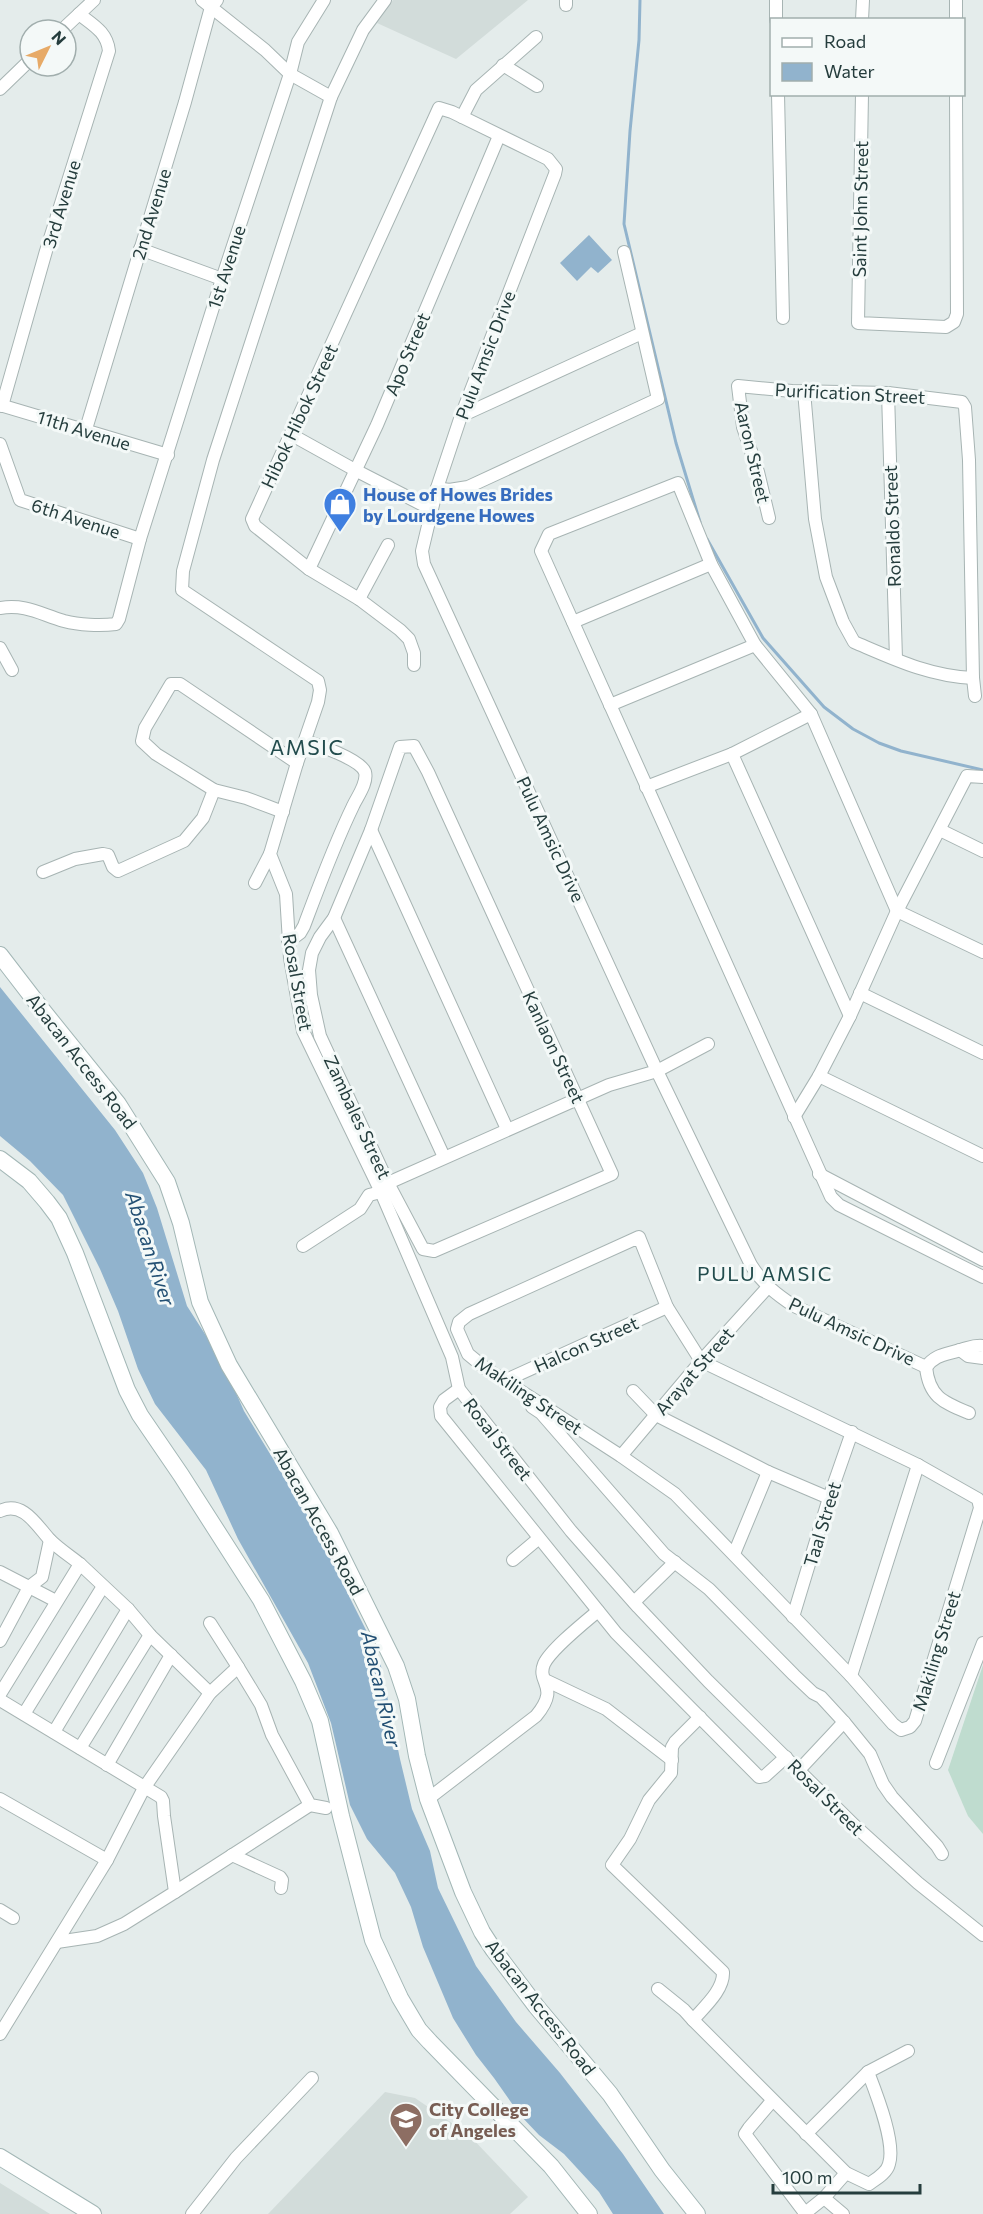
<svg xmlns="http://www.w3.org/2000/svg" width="983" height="2214" viewBox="0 0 983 2214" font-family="Commissioner,sans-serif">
  <rect width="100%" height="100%" fill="#e4eceb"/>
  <g fill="#d2dcda">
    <polygon points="393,0 528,0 456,59 377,23"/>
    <polygon points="385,2092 415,2098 468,2134 528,2197 510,2214 268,2214"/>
    <polygon points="0,2183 50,2214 0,2214"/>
  </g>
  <polygon fill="#bfdccf" points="983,1665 983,1834 968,1816 948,1770"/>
  <g fill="#91b3cd">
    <polygon points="589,235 612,260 598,273 591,267 577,281 560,263"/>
    <polygon points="0,987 115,1130 143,1173 157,1208 187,1306 221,1359 244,1411 315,1528 367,1632 381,1666 400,1759 412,1809 430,1851 438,1888 476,1966 516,2022 560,2073 623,2154 664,2214 613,2214 599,2192 564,2154 539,2135 520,2115 494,2078 476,2055 453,2018 423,1947 411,1907 395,1873 367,1839 350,1805 331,1723 308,1663 238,1539 206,1470 155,1404 138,1369 118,1311 100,1269 63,1195 30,1161 0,1136"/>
  </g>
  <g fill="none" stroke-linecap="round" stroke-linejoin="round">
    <g stroke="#91b3cd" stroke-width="3">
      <polyline points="640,0 639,40 630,131 624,224 676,443 700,522"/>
      <polyline points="707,539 763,638 824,707 853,729 879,743 901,751 983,770"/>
    </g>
    <g stroke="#a7b4b3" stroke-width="14">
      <g id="street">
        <polyline points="202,0 265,50 290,74 331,97"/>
        <polyline points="385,0 363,30 331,97 213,460 183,571 182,590 318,681 320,690 318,702 297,763 270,854 286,894 290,958 303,1031 381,1192 452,1357 459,1389 571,1531 638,1607 708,1681 854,1825 918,1883 983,1935"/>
        <polyline points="566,0 566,5"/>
        <polyline points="776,0 776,20"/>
        <polyline points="956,0 956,20"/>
        <polyline points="862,20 863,0"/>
        <polyline points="62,30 94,0"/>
        <polyline points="503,65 537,86"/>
        <polyline points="0,89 30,60"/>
        <polyline points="778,94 783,318"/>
        <polyline points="862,94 858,323 946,327 954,322 957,314 956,94"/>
        <polyline points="462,117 476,90 536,37"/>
        <polyline points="140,249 222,279"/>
        <path d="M804,391l11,128 11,58 17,45 11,20c40,17 75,34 119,36"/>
        <polyline points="888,393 896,659"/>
        <polyline points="0,405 168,455"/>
        <path d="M2,406l44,-155 63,-200c-2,-19 -16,-26 -30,-37"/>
        <polyline points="461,416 642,333"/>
        <polyline points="86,429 185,102 211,7 217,0"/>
        <polyline points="292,435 355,470 431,509"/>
        <polyline points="0,444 20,500 140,539"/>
        <polyline points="437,488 449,490 468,487 658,399 624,252"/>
        <polyline points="769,518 758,472 743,427 738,386 792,391 888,393 962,402 965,407 969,460 973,678 975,696"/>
        <polyline points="309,569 377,425 499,136"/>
        <polyline points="359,599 388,545"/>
        <path d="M0,608c26,-4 40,6 64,13 15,4 36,5 52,3l3,-5 21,-80 82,-260 68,-205 8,-32 26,-42"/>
        <polyline points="573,622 711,564"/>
        <polyline points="0,648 12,670"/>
        <path d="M414,665v-12l-5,-14 -9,-9 -41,-31 -50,-30 -54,-43 -3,-7 187,-411 13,4 96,47 8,10 -1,5 -94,242 -24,72 -15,63 2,13 233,507 94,194c12,19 25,29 43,41l132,61c10,-13 19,-12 34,-17 9,-2 13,-5 23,-4"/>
        <polyline points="610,705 755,645"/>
        <polygon points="414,746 428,772 612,1174 434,1251 423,1249 388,1183 320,1036 311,995 309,970 312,953 320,937 334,918 371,830 400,747"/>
        <polyline points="732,754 850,1016"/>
        <polyline points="646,787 732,754 811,714"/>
        <polyline points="283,812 246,798 214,790 156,754 142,741 145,728 171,684 180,684 297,763"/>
        <polyline points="371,830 507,1129"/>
        <polyline points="940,830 983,851"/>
        <polyline points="43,872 75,859 103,854 108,855 113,867 118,871 184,841 203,818 214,790"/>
        <polyline points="255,883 270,854"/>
        <polyline points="334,918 444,1157"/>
        <path d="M288,942l12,-9 4,-7c15,-40 30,-81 49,-120 4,-9 15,-23 12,-34 -5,-13 -47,-27 -60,-31"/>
        <polyline points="983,952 897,911 811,714 755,645 711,564 678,483 549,534 541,551 831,1197 839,1205 983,1277"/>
        <polyline points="860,993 983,1053"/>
        <polyline points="819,1076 983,1156"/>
        <polyline points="794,1117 819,1076 850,1016 897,911 967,776 983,777"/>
        <polyline points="819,1174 983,1260"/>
        <polyline points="388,1183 609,1085 657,1071 708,1044"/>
        <polygon points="639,1237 667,1307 701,1361 918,1465 978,1499 980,1508 915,1721 910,1727 901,1730 893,1724 851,1676 675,1494 621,1456 485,1368 468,1354 457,1329 459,1322 469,1314"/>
        <polyline points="303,1246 360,1209 369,1195 381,1192"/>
        <polyline points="960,1350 968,1356 983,1358"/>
        <path d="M926,1367c3,30 17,35 43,46"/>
        <polyline points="506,1380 667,1307"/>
        <polyline points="459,1389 444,1400 440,1407 441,1416 616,1633 759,1777 765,1776 786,1757"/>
        <polyline points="633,1391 656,1415 768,1472 829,1498"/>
        <polyline points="532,1407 541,1413 664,1554 709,1589 794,1675 813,1693 821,1697 844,1722 870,1754 883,1784 892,1797 937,1846 942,1854"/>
        <polyline points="621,1456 701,1361 768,1287"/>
        <path d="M0,1511c23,-11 37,15 50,29 9,9 20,16 30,24"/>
        <polyline points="50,1540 42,1577 29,1587 56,1601"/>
        <polyline points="734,1554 768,1472"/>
        <polyline points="513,1560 538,1539"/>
        <polyline points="0,1572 29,1587 0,1641"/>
        <polyline points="634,1602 675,1562"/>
        <polyline points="793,1617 829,1498 852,1432"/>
        <polyline points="238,1667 261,1705 272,1735 310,1805 326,1808"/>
        <polyline points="851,1676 918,1465"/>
        <polyline points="545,1680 606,1709 672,1760"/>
        <polyline points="0,1694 80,1564 128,1609 150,1635 210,1693"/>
        <polyline points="0,1700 161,1797 163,1801 164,1816 175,1892 124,1924 97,1936 57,1942"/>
        <polyline points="24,1714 102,1588"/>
        <polyline points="54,1732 128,1609"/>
        <polyline points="80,1748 150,1635"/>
        <polyline points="936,1763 983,1643"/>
        <polyline points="107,1765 171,1655"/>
        <polyline points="799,1770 844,1722"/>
        <polyline points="0,1799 107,1860"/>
        <path d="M428,1799l108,-83c25,-30 0,-33 8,-52 7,-15 41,-42 54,-53"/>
        <polyline points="232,1855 280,1877 282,1880 281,1888"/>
        <polyline points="175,1892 310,1805"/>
        <polyline points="0,1910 13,1918"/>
        <path d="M658,1989l26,21 9,10c11,-13 31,-30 30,-48l-111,-107 18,-26 19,-39 22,-27 1,-26 3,-5 25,-25"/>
        <path d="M693,2020l153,153 23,11c7,-5 18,-11 20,-20 7,-21 -13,-71 -21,-92l40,-21"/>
        <polyline points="0,2034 107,1860 144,1788 210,1693 238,1667 210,1623"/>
        <polyline points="772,2101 749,2128 745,2134 805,2213"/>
        <polyline points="806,2134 868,2072"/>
        <polyline points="824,2198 843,2214"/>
        <polyline points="192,2214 236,2158 312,2078"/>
        <polyline points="804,2214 824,2198 846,2173"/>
      </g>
    </g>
    <g stroke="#a3b7b6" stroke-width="18">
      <g id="secondary">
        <polyline points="0,955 43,1011 118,1104 167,1182 181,1223 200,1302 229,1365 330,1533 396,1666 407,1699 417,1756 428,1799 463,1892 482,1932 493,1949 536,2006 610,2094 662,2170 697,2214"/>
        <polyline points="0,1159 29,1181 47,1202 59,1218 75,1253 127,1390 140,1415 181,1475 261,1600 303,1681 320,1721 341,1816 373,1940 400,1998 419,2030 430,2042 551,2166 589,2214"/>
        <polyline points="0,2157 93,2214"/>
      </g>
    </g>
    <use href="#street" stroke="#fff" stroke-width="12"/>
    <use href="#secondary" stroke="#fff" stroke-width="16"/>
  </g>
  <defs>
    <g id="shop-pin" transform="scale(1.725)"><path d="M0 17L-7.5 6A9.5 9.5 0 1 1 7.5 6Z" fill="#3f7fe0" stroke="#f4f9f8"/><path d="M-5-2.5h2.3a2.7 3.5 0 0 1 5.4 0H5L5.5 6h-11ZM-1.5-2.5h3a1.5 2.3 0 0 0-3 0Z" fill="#fff"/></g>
    <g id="university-pin" transform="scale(1.725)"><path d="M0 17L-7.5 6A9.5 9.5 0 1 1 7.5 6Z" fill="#8d6e63" stroke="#f4f9f8"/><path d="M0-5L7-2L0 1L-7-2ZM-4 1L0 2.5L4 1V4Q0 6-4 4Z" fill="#fff"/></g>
  </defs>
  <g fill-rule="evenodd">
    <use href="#shop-pin" x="340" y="504"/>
    <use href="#university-pin" x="406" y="2119"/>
  </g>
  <g text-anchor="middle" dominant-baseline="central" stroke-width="6" stroke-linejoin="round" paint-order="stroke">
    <g font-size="18" fill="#253d3d" stroke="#f4f9f8">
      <text transform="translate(61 204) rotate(-73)">3rd Avenue</text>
      <text transform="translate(860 209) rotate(-89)">Saint John Street</text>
      <text transform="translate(151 214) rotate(-73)">2nd Avenue</text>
      <text transform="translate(226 267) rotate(-72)">1st Avenue</text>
      <text transform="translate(407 354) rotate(-67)">Apo Street</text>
      <text transform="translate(485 355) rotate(-69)">Pulu Amsic Drive</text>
      <text transform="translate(850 393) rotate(3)">Purification Street</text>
      <text transform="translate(299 416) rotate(-65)">Hibok Hibok Street</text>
      <text transform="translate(84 430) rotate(17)">11th Avenue</text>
      <text transform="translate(753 452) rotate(77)">Aaron Street</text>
      <text transform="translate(76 518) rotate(18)">6th Avenue</text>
      <text transform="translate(892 526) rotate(-92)">Ronaldo Street</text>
      <text transform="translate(551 839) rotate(65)">Pulu Amsic Drive</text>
      <text transform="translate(298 982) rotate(80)">Rosal Street</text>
      <text transform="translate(554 1047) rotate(65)">Kanlaon Street</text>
      <text transform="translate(82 1061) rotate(52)">Abacan Access Road</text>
      <text transform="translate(358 1117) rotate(65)">Zambales Street</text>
      <text transform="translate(852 1331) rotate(25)">Pulu Amsic Drive</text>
      <text transform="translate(586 1344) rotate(-24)">Halcon Street</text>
      <text transform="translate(694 1371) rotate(-49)">Arayat Street</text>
      <text transform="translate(529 1395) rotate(34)">Makiling Street</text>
      <text transform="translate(498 1439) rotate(52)">Rosal Street</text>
      <text transform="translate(319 1521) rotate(61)">Abacan Access Road</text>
      <text transform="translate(822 1524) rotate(-73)">Taal Street</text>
      <text transform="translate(936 1651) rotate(-73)">Makiling Street</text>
      <text transform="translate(826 1797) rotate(45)">Rosal Street</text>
      <text transform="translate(541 2007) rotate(52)">Abacan Access Road</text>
    </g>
    <g font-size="18" font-weight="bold" fill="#366cbe" stroke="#f4f9f8" text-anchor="start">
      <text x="363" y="494">House of Howes Brides<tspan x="363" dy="21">by Lourdgene Howes</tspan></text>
    </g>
    <g font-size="18" font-weight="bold" fill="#785e54" stroke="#f4f9f8" text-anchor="start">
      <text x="429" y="2109">City College<tspan x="429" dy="21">of Angeles</tspan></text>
    </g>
    <g font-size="20" font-style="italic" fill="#235074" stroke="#f4f9f8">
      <text transform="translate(151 1248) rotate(72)">Abacan River</text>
      <text transform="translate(382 1689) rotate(77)">Abacan River</text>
    </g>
    <g font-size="20" letter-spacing="1.5" fill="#224c4d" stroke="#f4f9f8">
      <text x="765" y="1273">PULU AMSIC</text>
    </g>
    <g font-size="21" letter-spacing="1.5" fill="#224c4d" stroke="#f4f9f8">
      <text x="307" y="746">AMSIC</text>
    </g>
  </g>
  <rect x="770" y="18" width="195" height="78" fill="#f4f9f8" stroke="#a1aead" stroke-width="1.5"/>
  <rect x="782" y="38" width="30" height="9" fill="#ffffff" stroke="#a1aead" stroke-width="1.5"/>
  <text x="824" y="48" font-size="18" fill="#253d3d">Road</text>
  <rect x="782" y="63" width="30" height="18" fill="#91b3cd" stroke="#a1aead" stroke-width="1.5"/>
  <text x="824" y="78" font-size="18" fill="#253d3d">Water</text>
  <g transform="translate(48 48) rotate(47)"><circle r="28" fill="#f4f9f8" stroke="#a1aead" stroke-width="1.5"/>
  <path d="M0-4.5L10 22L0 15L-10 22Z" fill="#e7aa67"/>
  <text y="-9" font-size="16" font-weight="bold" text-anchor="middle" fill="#253d3d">N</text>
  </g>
  <path d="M773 2184v9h147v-9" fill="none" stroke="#253d3d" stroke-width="3"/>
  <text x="782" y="2184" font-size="18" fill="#253d3d" stroke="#f4f9f8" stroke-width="4.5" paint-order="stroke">100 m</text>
</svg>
